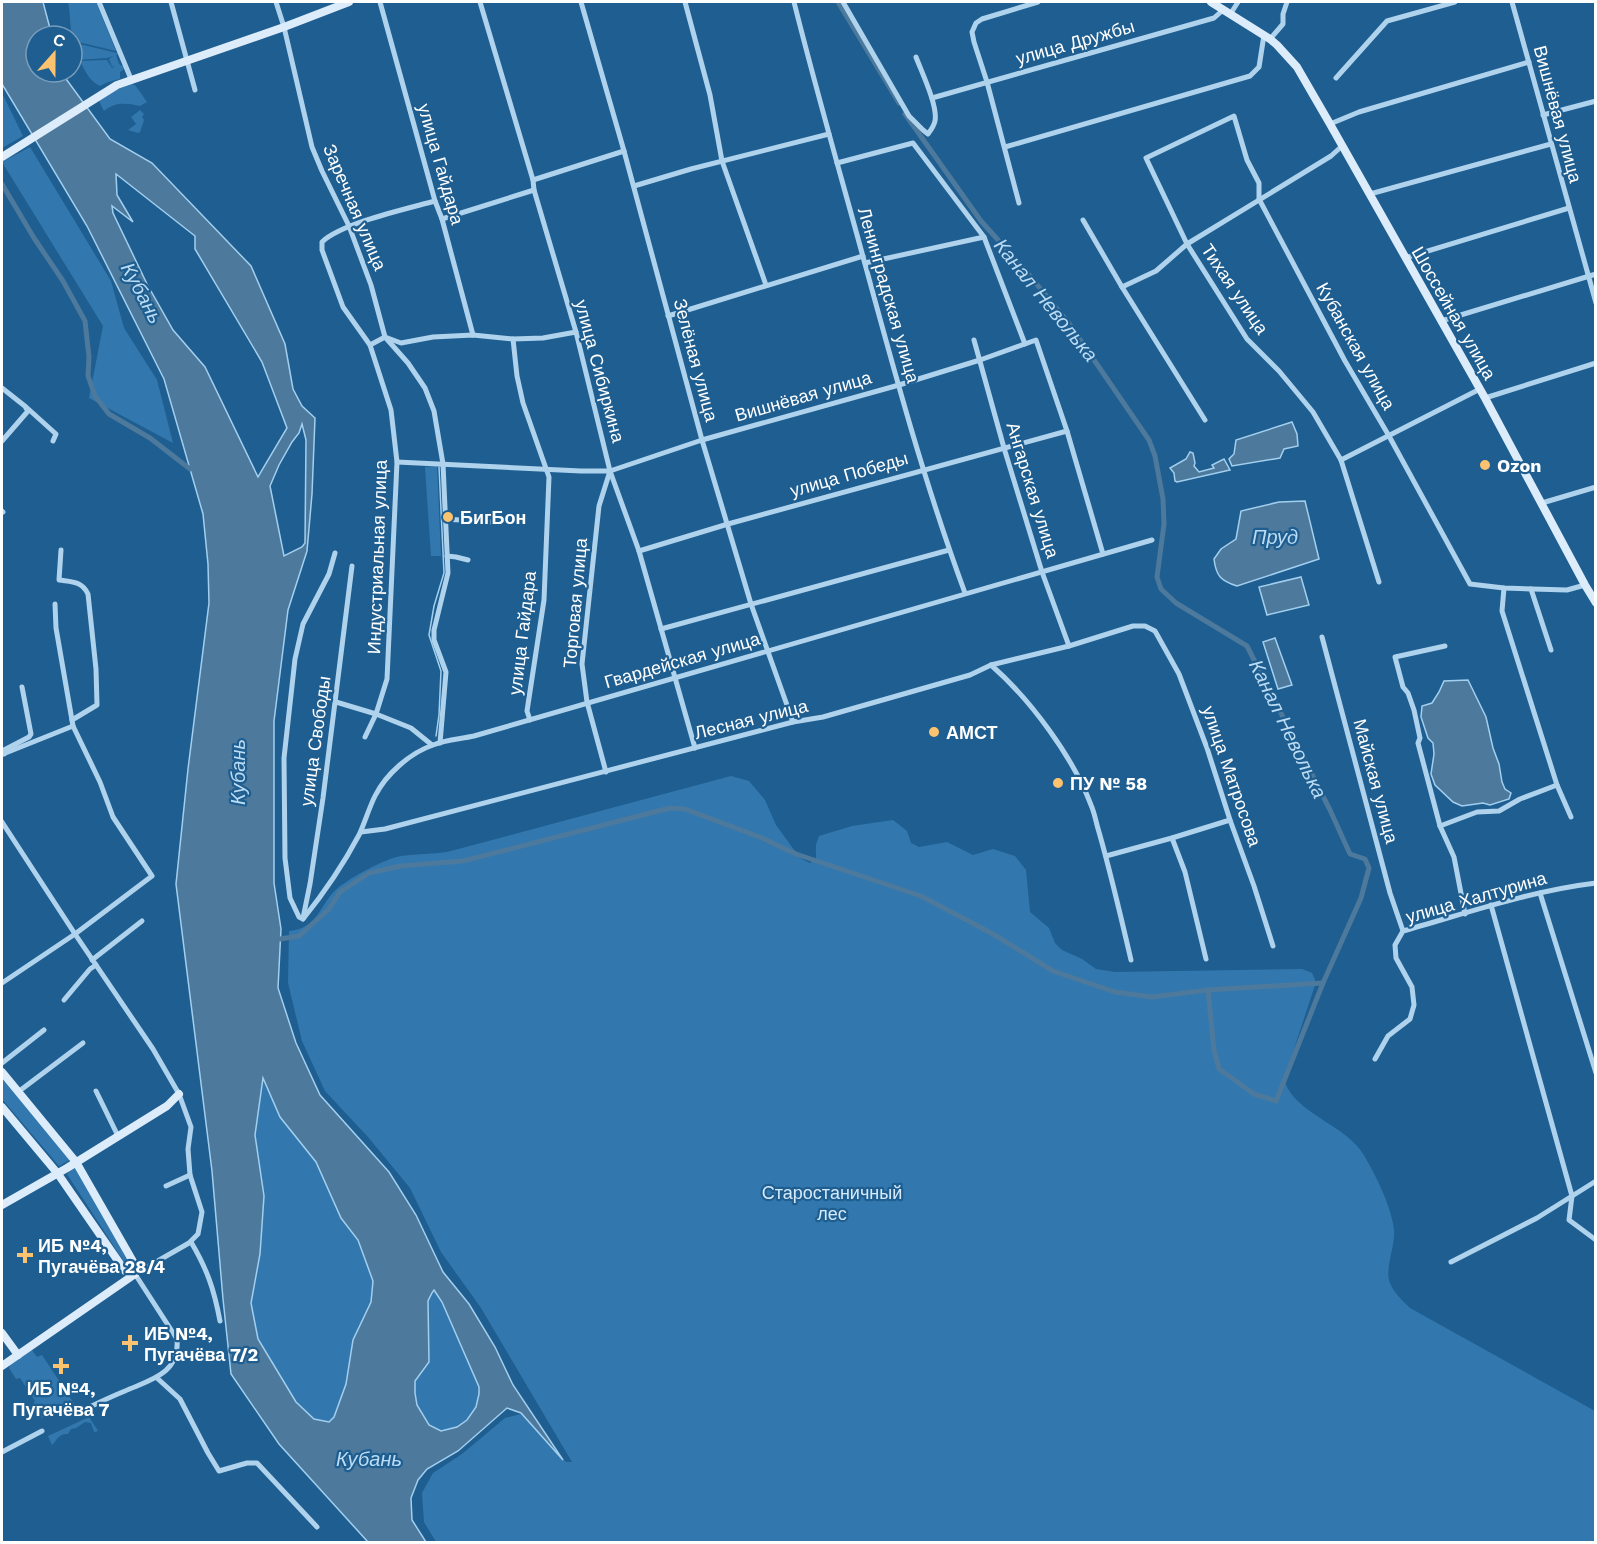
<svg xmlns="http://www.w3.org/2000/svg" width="1597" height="1544" viewBox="0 0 1597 1544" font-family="'Work Sans',sans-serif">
  <rect width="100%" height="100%" fill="#1f5e90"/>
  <g fill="#3278ae">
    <path d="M68,2h28l20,49 -42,-10c-5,-13 -3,-26 -6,-39z"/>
    <path d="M75,43l42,10 1,1 -2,1 3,9 5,3 -1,3 -3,2v7l-12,3 -8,4c-10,-5 -14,-13 -19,-23l-4,-2 30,-1 5,8 4,-3 -4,2 -3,-8 4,-3 -6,2 -31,2 -3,-15z"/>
    <path d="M131,84l4,1 12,17 -7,4c-15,-3 -24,-4 -36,5l-5,-10 15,-10z"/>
    <polygon points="2,93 23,136 2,148"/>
    <polygon points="140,110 144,114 142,117 144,120 140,132 138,133 128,130 136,124 131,117"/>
    <polygon points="30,147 111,281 124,328 157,380 173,443 89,398 103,326 2,162"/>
    <polygon points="437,466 441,556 431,556 425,467"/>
    <path d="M731,776l18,5 16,19 11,25 24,33 10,5 6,-4v-14l3,-9 33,-10 41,-6 14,11 4,12 8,4 28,-5 26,13 20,-6 22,7 11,14 4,42 19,16 6,15 7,7 20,9 14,10 19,3 187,-3 10,4 4,9 -32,97c9,35 63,45 81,78 11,19 26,49 29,72 2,17 -10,40 -4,54 3,9 13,18 20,25l185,103v131h-1159l-12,-20 -2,-29 11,-20 29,-19 43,-36 16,-4 45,48h6l-91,-154 -40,-56 -31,-64 -42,-51 -43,-46 -23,-50 -14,-58 1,-52c31,-3 30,-28 50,-44 13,-10 45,-28 62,-31 15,-2 31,-2 46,-4z"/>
    <polygon points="2,1076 71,1159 59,1166 2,1099"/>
    <polygon points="263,1076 280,1117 316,1162 341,1218 358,1240 373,1281 371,1302 353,1340 346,1384 334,1417 329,1423 314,1419 296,1402 258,1339 251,1303 260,1254 264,1196 255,1135"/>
    <polygon points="75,1167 131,1261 126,1265 67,1174"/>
    <polygon points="435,1290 442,1302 479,1387 479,1394 476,1406 467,1420 457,1427 441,1431 429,1425 417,1405 415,1393 415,1381 429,1362 428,1301"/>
    <polygon points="32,1350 37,1357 42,1355 83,1417 82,1417 70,1400 42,1418 33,1404 35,1401 20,1378 16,1379 9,1368 10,1365"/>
    <path d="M89,1417l9,14 -4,1 -3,-9 -6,-1 -9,6 -5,1 -3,5c-9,-1 -11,6 -16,11l-4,-9z"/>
  </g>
  <g fill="#4d799c" stroke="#a3cfef" stroke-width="1.5" fill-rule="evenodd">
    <path d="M2,2h41l9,34h-16v36h25l49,67 42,24 99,103 34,78 8,45 9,17 13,12 -3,76 -5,57 -19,59 -14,111v162l7,46 -3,59 18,55 24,52 69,77 27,43 27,57 26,32 26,43 18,38 50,75 -42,-47 -14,-5 -49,43 -31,18 -9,11 -7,18 1,22 14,22h-58l-89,-98 -48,-70 -8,-75 -11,-128 -36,-287 12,-115 21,-166 -1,-39 -5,-50 -39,-135 -77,-153 -85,-142zM116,174l79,62v13l67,113 25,66 -29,49 -53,-110 -32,-37 -26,-46 -34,-71 -1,-7 21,16 -16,-27zM302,424l4,16 -1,103 -3,4 -18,9 -14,-70 9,-21 13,-23 7,-9zM263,1078l17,39 36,45 25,56 17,22 15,41 -2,21 -18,38 -7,44 -12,33 -5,5 -15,-3 -18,-17 -38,-63 -7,-36 9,-49 4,-58 -9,-61zM434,1290l8,12 37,85v7l-3,13 -9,13 -10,7 -16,4 -12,-6 -12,-20 -2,-12v-12l14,-19 -1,-61 4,-8z"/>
    <polygon points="1292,422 1297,434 1298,446 1284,449 1280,458 1232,466 1229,459 1234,454 1236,440"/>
    <polygon points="1190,452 1193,453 1195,463 1194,466 1199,472 1214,468 1212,465 1224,459 1230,470 1177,482 1175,481 1174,473 1170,468 1186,459"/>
    <path d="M1305,501l14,58 -82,27c-16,-5 -21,-10 -23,-27l7,-10 15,-10 5,-28 38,-9z"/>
    <polygon points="1301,577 1309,605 1267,615 1259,587"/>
    <polygon points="1275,638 1292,685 1278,689 1263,642"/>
    <polygon points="1468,680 1486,717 1493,748 1499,764 1502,782 1505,789 1511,793 1509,799 1490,805 1483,803 1462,806 1453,802 1435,785 1431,774 1434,754 1433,743 1428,738 1421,717 1422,706 1432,703 1439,692 1444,681"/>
  </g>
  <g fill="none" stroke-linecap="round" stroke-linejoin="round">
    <polyline stroke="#a3cfef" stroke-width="1.5" points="436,736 439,715 441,671 429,635 434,606 444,573 439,467"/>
    <g stroke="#4d799c" stroke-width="5">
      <polyline points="838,2 899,103"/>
      <polyline points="905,114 981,221 1025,270 1068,322 1149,440 1155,456 1163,499 1164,524 1157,577 1161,589 1176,603 1247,646 1330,810 1350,854 1365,859 1369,868 1361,898 1323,983 1276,1101 1254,1094 1219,1069 1214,1050 1208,990"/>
      <polyline points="2,184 34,238 63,281 85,321 89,357 88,376 95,396 109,414 150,438 190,469"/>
      <polyline points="280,939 299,936 329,909 340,892 369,873 401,866 463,861 670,808 685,809 762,838 796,854 921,896 993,934 1053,971 1115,992 1152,997 1208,990 1323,983"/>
    </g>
    <g stroke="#afd2ed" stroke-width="5">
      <polyline points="99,2 131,79"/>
      <polyline points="171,2 195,90"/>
      <polyline points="276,2 284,27 312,147 322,171 349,226 371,285 385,337 408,363 425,388 434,411 443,464 448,573 434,630 434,640 446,672 440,743"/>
      <polyline points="380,2 435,201 442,219 473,335"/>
      <polyline points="480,2 533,180 534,190 576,332 610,471 639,551 695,748"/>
      <polyline points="581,2 624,151 702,440 751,604 793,722"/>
      <polyline points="685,2 710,95 722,161 766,285"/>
      <path d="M794,2c21,84 45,167 68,251 31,114 62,229 103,340"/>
      <path d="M843,2l66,114 14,14 5,4c3,-4 6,-8 7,-13 3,-15 -13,-48 -19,-64"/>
      <polyline points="1512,2 1596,303"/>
      <polyline points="1231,13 1238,2"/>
      <polyline points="1270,39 1283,24 1283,14 1287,2"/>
      <polyline points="1336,78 1387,21 1455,2"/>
      <polyline points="932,98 1214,18 1223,10"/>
      <polyline points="1543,115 1596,101"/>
      <polyline points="1330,124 1359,112 1529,62"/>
      <polyline points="1005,147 1250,76 1259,67 1264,35"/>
      <polyline points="837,163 913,143 984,237 1025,344"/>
      <polyline points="533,180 624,151"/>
      <polyline points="634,186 691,169 829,134"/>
      <polyline points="1370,194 1551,144"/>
      <polyline points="1019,203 987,82 974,42 972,32 976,23 982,19 1038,2"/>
      <polyline points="442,219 534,190"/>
      <polyline points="1083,220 1122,287 1205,420"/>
      <polyline points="1405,258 1569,208"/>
      <polyline points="865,263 984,237"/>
      <polyline points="1122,287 1156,271 1187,244 1331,156 1342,146"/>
      <polyline points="668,316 863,256"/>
      <polyline points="1441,321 1596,274"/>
      <polyline points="513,339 517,376 523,403 549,477 544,600 527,711 530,720"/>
      <polyline points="974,340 1004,448 1042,572 1069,646"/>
      <polyline points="370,345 385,337 401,343 433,337 473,335 513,339 543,338 576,332"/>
      <polyline points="2,388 26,407 56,434 53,441"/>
      <polyline points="1485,398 1596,363"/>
      <polyline points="2,441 28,411 26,408"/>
      <polyline points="1341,460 1480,389"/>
      <polyline points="397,462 581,471 610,471 702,440 899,385 980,360 1036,340 1067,431 1103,554"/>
      <polyline points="1542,503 1596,487"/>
      <polyline points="2,511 3,512"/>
      <polyline points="444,519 493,522"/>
      <path d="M61,550l-2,30c13,2 23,1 29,14l8,75 1,36 -25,15"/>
      <polyline points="639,551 728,524 1067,431"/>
      <polyline points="447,556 456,557 468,560"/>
      <polyline points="1379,582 1341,460 1313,412 1279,371 1247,339 1187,244 1146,158 1234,116 1247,160 1259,183 1259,199 1345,361 1389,436 1470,584 1504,588 1567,590 1585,585"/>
      <polyline points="1504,588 1502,611 1557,785 1571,817"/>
      <polyline points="1531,589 1551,650"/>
      <polyline points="661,629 949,550"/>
      <polyline points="1322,637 1390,893 1403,931"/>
      <polyline points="1445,646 1395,657 1403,687 1408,693 1414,710 1420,738 1418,743 1440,826 1454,857 1465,914"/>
      <path d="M991,665c39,34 82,92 100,140 4,9 5,18 8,27 12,42 22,85 32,128"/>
      <polyline points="336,702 376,714 411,728 432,745"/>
      <path d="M365,737l11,-23 11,-35 10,-217 -6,-52 -21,-65 -27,-38 -21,-57v-8c20,-19 84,-33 113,-41"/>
      <polyline points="3,754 73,726"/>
      <polyline points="4,754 4,750 29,737 31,734 22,687"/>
      <polyline points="606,772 587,702 582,664 599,506 610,471"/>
      <path d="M2,822l73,112 78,115 26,45 12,33 -3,22 2,26 12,37 -4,22 -9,9 -54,31 42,65c3,35 -27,41 -52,52 -15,6 -29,13 -44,20"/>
      <polyline points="1440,826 1477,812 1499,811 1520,799 1557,785"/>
      <polyline points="361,832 385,829 793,722 823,717 970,675 991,665 1069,646 1133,626 1145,626 1155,631 1179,674 1207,748 1230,820 1254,886 1273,946"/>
      <polyline points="1172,838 1185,872 1206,959"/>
      <polyline points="1106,856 1172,838 1230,820"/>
      <polyline points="1540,893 1596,1073"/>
      <polyline points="1491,905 1572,1196 1569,1220 1596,1240"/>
      <polyline points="303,918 310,884 323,798 352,566"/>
      <path d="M303,919c21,-26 40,-54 56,-84 6,-13 10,-27 16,-39 11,-22 35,-43 58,-51 12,-5 27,-6 41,-9l678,-196"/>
      <polyline points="303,919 299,917 290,898 285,858 284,758 295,659 303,624 329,574 335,553"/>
      <polyline points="92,960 142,921"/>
      <polyline points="2,983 75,934 152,876 113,817 100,782 73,726 56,628 55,604"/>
      <polyline points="64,1000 90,969 96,965"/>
      <path d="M1375,1059l13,-23 22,-17 4,-14 -2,-18 -16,-29 -1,-13 8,-14c64,-18 127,-40 193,-48"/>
      <polyline points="2,1063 44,1030"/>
      <polyline points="96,1091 118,1136"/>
      <polyline points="18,1092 83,1043"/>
      <polyline points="166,1186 190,1175"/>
      <path d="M191,1242c16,27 23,47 29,79"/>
      <polyline points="1451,1262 1537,1218 1596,1181"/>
      <polyline points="157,1378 180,1399 208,1453 219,1471 247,1463 257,1463 317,1527"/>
      <polyline points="2,1452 42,1431"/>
    </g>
    <g stroke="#dcecfa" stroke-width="8">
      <polyline points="1211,2 1270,39 1277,45 1297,67 1330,124 1485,398 1585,585 1596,603"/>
      <polyline points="2,157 117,85 284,27 349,2"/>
      <polyline points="2,1072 76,1162 135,1265 136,1270 135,1274"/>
      <polyline points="2,1107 58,1174 125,1271 135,1274"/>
      <polyline points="2,1205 67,1168 167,1106 179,1094"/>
      <polyline points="2,1333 18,1355"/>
      <polyline points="2,1366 135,1274"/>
    </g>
  </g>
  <g fill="#fbc36f" stroke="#1f5e90" stroke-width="2">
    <circle cx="1485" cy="465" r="6"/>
    <circle cx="448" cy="517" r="6"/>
    <circle cx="934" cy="732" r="6"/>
    <circle cx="1058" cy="783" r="6"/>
    <path d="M22 1246h6v6h6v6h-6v6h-6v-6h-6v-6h6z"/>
    <path d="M127 1334h6v6h6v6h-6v6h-6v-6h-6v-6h6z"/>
    <path d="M58 1357h6v6h6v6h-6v6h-6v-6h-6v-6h6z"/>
  </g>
  <g text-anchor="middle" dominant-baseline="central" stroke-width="4.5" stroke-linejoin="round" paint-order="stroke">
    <g font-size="18" fill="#fff" stroke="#1f5e90">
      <text transform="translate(1075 42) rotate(-16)">улица Дружбы</text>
      <text transform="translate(1558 114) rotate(75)">Вишнёвая улица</text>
      <text transform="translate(441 164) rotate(74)">улица Гайдара</text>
      <text transform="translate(355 207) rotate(67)">Заречная улица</text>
      <text transform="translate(1235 289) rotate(56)">Тихая улица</text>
      <text transform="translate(889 295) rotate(74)">Ленинградская улица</text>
      <text transform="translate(1454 313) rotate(60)">Шоссейная улица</text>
      <text transform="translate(1356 346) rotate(61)">Кубанская улица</text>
      <text transform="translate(696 360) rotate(75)">Зелёная улица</text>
      <text transform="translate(600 371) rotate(75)">улица Сибиркина</text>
      <text transform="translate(803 396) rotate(-16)">Вишнёвая улица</text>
      <text transform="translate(849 474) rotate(-16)">улица Победы</text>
      <text transform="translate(1033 490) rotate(73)">Ангарская улица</text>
      <text transform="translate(377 557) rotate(-88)">Индустриальная улица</text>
      <text transform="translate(575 603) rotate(-85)">Торговая улица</text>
      <text transform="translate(522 633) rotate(-83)">улица Гайдара</text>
      <text transform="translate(682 660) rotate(-16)">Гвардейская улица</text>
      <text transform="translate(751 719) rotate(-14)">Лесная улица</text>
      <text transform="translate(315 741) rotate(-82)">улица Свободы</text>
      <text transform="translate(1232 776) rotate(71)">улица Матросова</text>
      <text transform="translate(1376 781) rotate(75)">Майская улица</text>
      <text transform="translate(1476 897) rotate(-16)">улица Халтурина</text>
    </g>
    <g font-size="18" font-weight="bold" fill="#fff" stroke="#1f5e90" text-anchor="start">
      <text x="1497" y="465">Ozon</text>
      <text x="460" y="517">БигБон</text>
      <text x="946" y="732">АМСТ</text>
      <text x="1070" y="783">ПУ № 58</text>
      <text x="38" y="1245">ИБ №4,<tspan x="38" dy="21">Пугачёва 28/4</tspan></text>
      <text x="144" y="1333">ИБ №4,<tspan x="144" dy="21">Пугачёва 7/2</tspan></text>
      <text x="61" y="1388" text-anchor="middle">ИБ №4,<tspan x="61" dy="21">Пугачёва 7</tspan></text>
    </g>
    <g font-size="18" fill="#d5eafa" stroke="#1f5e90">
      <text x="832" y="1192">Старостаничный<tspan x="832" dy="21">лес</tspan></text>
    </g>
    <g font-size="20" font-style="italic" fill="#bbdcf4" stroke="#1f5e90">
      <text transform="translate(142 293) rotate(62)">Кубань</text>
      <text transform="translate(1046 300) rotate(51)">Канал Неволька</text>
      <text x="1275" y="537">Пруд</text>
      <text transform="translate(1288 729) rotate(64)">Канал Неволька</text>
      <text transform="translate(238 772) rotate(-90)">Кубань</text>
      <text x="369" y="1459">Кубань</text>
    </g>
  </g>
  <rect width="1597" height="1544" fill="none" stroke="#ffffff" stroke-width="6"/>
  <g transform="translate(54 54) rotate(21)"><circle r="28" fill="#1f5e90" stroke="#799ebc" stroke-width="1.5"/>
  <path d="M0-4.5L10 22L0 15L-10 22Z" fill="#fbc36f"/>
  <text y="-9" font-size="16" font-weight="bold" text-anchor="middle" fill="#ffffff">С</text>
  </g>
</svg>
